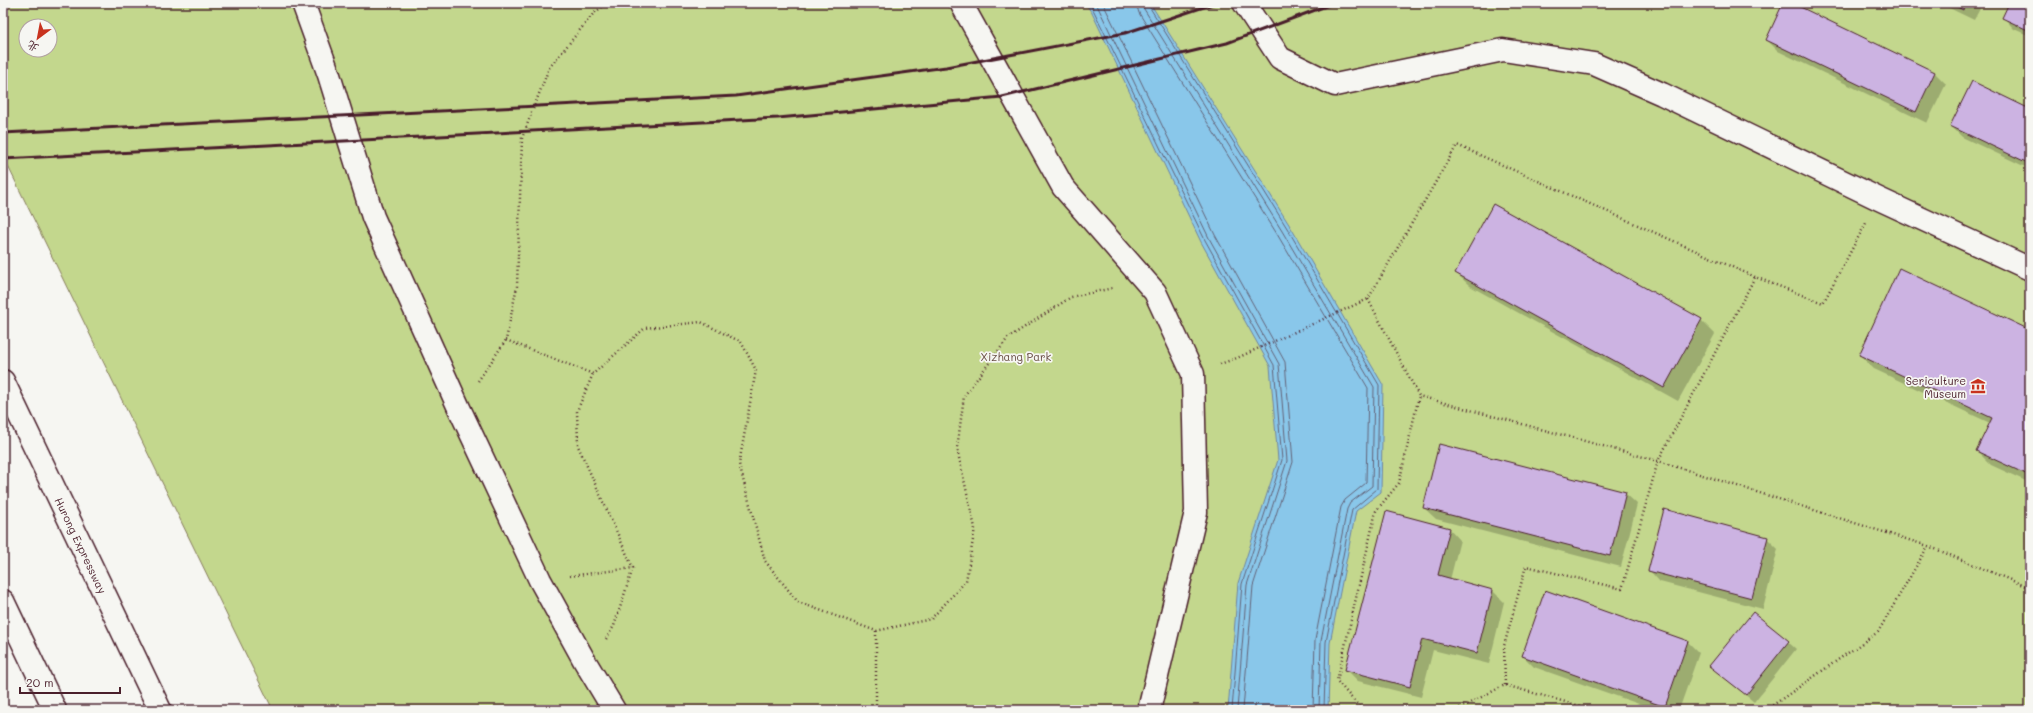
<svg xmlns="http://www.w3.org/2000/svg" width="2033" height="713" viewBox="0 0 2033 713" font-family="Mali,'LXGW WenKai TC',sans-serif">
  <rect width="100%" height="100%" fill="#f6f6f2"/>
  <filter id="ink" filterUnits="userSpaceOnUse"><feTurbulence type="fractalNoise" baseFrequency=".025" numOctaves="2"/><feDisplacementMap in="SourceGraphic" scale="8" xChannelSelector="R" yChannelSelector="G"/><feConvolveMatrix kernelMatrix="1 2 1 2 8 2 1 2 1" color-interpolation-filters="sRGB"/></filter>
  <g filter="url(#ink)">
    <path fill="#c3d78d" stroke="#867b5c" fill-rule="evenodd" d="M3,3h2027v707h-1757l-270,-554zM26,26h24v24h-24z"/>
    <polygon fill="#89c7ea" stroke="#70849e" points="1085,3 1150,3 1290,226 1383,385 1381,492 1356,511 1330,643 1328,710 1228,710 1238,583 1278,460 1270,366 1201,242 1092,13"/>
    <g fill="#0003">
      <polygon points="1785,3 1789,3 1935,73 1946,84 1927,123 1778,51 1767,40"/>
      <polygon points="1939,3 1983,3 1974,20"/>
      <polygon points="2010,3 2030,3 2030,36 2014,29 2003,17"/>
      <polygon points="2030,111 2030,169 1962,137 1951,126"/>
      <polygon points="1456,273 1701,320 1715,334 1678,401 1470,286"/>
      <polygon points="2030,331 2030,483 1991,465 1977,451 1990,423 1874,369 1860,355"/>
      <polygon points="1625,493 1637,504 1621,567 1436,519 1424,508"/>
      <polygon points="1449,528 1460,540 1450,580 1493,591 1504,602 1489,664 1433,650 1421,697 1358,681 1347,670"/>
      <polygon points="1767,538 1778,549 1763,609 1660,582 1649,570"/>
      <polygon points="1688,642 1699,653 1679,710 1656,710 1534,667 1523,656"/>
      <polygon points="1788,642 1796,649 1754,702 1710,666"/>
    </g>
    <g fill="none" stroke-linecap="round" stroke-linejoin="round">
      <g stroke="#636277" stroke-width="1">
        <polyline points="1090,3 1205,240 1274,365 1282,460 1242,584 1232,710"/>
        <polyline points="1096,3 1209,238 1279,364 1287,461 1247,585 1237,710"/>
        <polyline points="1103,3 1215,235 1285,362 1293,462 1253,586 1243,710"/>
        <polyline points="1136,3 1139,13 1277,234 1368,388 1366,483 1345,500 1341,507 1315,640 1313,710"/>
        <polyline points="1142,3 1144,9 1282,231 1374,387 1372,486 1350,503 1347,509 1321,641 1319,710"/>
        <polyline points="1147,3 1287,228 1379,385 1377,489 1352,510 1326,642 1324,710"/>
      </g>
    </g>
    <g fill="#ccb3e2" stroke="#4a1f2b">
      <polygon points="1783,3 1792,3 1935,72 1916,112 1766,40"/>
      <polygon points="1949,3 1966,3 1963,10"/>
      <polygon points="2009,3 2030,3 2030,31 2002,18"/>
      <polygon points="1972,81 2030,109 2030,164 1950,126"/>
      <polygon points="1493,204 1702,319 1664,388 1455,273"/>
      <polygon points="1899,268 2030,330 2030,476 1976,451 1992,418 1859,355"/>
      <polygon points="1439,444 1626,492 1610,556 1423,508"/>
      <polygon points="1664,509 1768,537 1752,598 1648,571"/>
      <polygon points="1386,511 1450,528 1438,575 1493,590 1477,653 1422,639 1410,687 1345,670"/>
      <polygon points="1545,590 1688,641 1665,707 1522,656"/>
      <polygon points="1753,612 1789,641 1746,695 1709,666"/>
    </g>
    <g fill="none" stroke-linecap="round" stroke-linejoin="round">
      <g stroke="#4a1f2b" stroke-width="25">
        <g id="minor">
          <polyline points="303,3 329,75 373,217 459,408 540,580 584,660 614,710"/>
          <polyline points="961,3 1063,187 1155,292 1193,374 1196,512 1149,710"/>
          <polyline points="1244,3 1280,58 1335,85 1503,50 1594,64 1662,94 1879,199 2030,269"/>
        </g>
      </g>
      <g stroke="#4a1f2b" stroke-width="25">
        <g id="highway">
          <path id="s1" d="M3,381l157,329"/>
          <polyline points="3,601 55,710"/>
        </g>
      </g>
      <g stroke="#4a1f2b" stroke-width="2.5" stroke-dasharray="1 3" stroke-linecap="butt">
        <polyline points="1755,277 1457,145 1368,299 1419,396 1658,461 1928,546 2030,588"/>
        <polyline points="506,340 593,374"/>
        <polyline points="1220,364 1237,358 1368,299"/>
        <polyline points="478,381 506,340 517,286 522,138 549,68 593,14 607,3"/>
        <polyline points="570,576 633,568"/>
        <polyline points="876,631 876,710"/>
        <polyline points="606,639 614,626 633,568 578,446 577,411 593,374 645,328 701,322 741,342 756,370 739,464 765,561 798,602 876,631 931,619 966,581 975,528 957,449 964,396 1008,338 1071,297 1113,288"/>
        <polyline points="1505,685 1504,646 1526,566 1622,589 1658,461 1755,277 1823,303 1866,223"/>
        <polyline points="1362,710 1337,681 1376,511 1399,483 1419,396"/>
        <polyline points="1456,710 1505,685 1594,710"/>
        <polyline points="1766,710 1878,632 1928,546"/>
      </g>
      <use href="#minor" stroke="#f6f6f2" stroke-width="22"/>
      <use href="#highway" stroke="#f6f6f2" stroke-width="22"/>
      <g stroke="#4a1f2b" stroke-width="3">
        <polyline points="3,133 736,96 946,67 1125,33 1216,3"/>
        <polyline points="3,159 778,118 1002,97 1227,43 1334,3"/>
      </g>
    </g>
  </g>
  <defs>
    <g id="museum-bare" transform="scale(1.2)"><path d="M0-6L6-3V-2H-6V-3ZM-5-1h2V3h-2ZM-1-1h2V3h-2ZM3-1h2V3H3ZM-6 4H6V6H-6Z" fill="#c8321e" stroke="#f6f6f2" stroke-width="2.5" paint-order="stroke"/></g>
  </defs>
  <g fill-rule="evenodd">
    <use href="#museum-bare" x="1978" y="386"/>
  </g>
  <g text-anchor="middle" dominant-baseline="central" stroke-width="3.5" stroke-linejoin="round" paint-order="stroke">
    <g font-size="11" fill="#684d44" stroke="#f6f6f2">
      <text x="1016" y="356">Xizhang Park</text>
    </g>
    <g font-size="11" fill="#4a1f2b" stroke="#f6f6f2" text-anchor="end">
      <text x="1966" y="380">Sericulture<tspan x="1966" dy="13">Museum</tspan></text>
    </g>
    <g font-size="11" fill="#4a1f2b" stroke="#f6f6f2">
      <text stroke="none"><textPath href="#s1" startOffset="182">Hurong Expressway</textPath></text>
    </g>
  </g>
  <rect width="2033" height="713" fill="none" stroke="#f6f6f2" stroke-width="16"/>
  <rect x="8" y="8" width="2017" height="697" fill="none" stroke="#4a1f2b" stroke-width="1.5" filter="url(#ink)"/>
  <g transform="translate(38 38) rotate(212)"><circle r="19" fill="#f6f6f2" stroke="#b1a0a2"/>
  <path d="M0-3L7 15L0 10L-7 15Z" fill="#c8321e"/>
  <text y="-6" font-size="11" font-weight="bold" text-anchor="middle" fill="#4a1f2b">北</text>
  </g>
  <path d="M20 687v6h100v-6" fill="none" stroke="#4a1f2b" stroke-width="2"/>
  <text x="26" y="687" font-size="12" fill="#4a1f2b" stroke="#f6f6f2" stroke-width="3" paint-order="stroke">20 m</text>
</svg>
